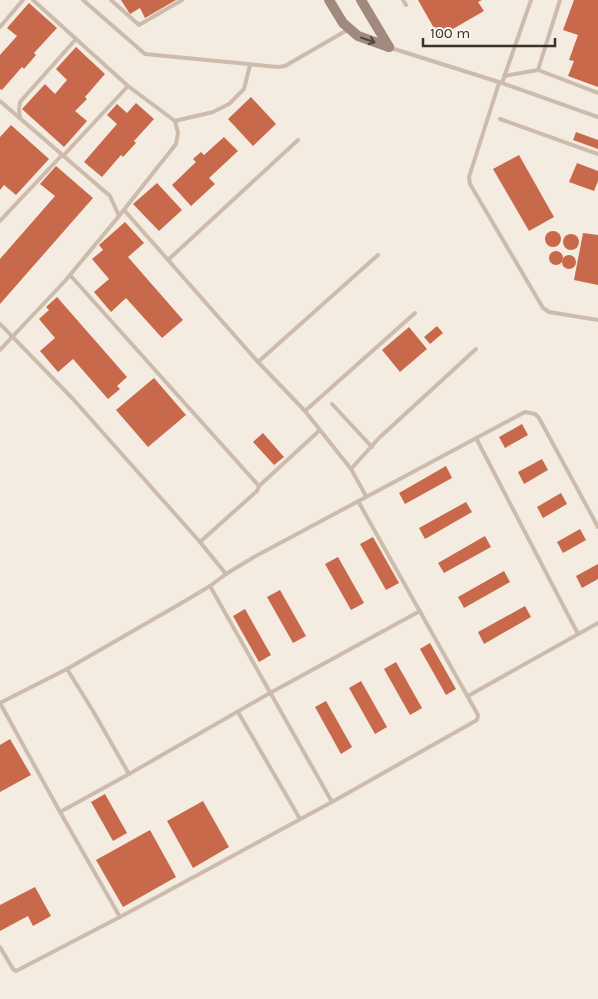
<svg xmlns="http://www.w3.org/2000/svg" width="598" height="999" viewBox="0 0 598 999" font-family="Karla,sans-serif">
  <rect width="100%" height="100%" fill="#f4ebe1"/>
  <g fill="#c8694b">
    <polygon points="121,0 176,0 145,18 140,8 130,14"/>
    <polygon points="418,0 482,0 478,2 484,11 439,37"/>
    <polygon points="574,0 598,0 598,87 568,76 574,61 569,60 578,35 563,30"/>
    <polygon points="29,3 57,28 34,53 36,55 24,69 22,67 2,90 0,89 0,55 17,36 7,28"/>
    <polygon points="76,47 105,74 85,97 87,99 75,111 87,121 64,147 22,109 45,84 55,94 67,80 56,69"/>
    <polygon points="251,97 276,124 253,146 228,119"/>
    <polygon points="136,103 154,119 134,141 136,143 123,157 121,155 102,177 84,162 117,124 107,115 117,104 127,113"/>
    <polygon points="11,125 49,159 16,195 4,185 0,190 0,137"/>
    <polygon points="576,132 598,140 598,149 573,140"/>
    <polygon points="224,137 238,151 209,178 215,184 191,206 172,185 196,162 193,159 201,152 204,155"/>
    <polygon points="519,155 554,217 529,231 493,169"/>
    <polygon points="577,163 598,171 598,181 594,191 569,182"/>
    <polygon points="56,166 93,198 0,304 0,259 55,196 40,184"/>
    <polygon points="157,183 182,210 159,231 133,204"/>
    <polygon points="125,222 144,243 128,257 183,320 162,338 126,298 111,312 94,292 109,279 92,259 103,250 99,245"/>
    <circle cx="553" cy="239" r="8"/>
    <polygon points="583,233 598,235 598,285 574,280"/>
    <circle cx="571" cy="242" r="8"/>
    <circle cx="556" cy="258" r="7"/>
    <circle cx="569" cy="262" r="7"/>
    <polygon points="57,297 127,377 117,386 120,389 108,399 73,359 58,372 40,351 55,338 39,319 49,310 46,307"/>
    <polygon points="437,326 443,333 430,344 424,337"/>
    <polygon points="409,327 427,349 400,372 382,350"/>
    <polygon points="154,378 186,415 148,447 116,410"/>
    <polygon points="522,424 528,435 505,448 499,437"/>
    <polygon points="263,433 284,457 274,465 253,442"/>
    <polygon points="542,459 548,470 524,484 518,472"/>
    <polygon points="446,466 452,478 405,504 399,493"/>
    <polygon points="561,493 567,504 543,518 537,507"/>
    <polygon points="466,502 472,512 425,539 419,528"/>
    <polygon points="580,529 586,540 563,553 557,542"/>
    <polygon points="485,536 491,547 444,573 438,563"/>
    <polygon points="373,537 399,583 386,590 360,544"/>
    <polygon points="338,557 364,603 351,610 325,564"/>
    <polygon points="598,564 598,579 582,588 576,576"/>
    <polygon points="504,571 510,582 464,608 458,597"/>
    <polygon points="280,590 306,636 293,643 267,597"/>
    <polygon points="525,606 531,617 484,644 478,632"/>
    <polygon points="245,609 271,655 259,662 233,616"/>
    <polygon points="430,643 456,689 446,695 420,649"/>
    <polygon points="396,662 422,708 410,715 384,669"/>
    <polygon points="361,681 387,727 375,734 349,688"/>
    <polygon points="326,701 352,747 341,754 315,707"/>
    <polygon points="10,739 31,775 0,792 0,745"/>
    <polygon points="105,794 127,833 113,841 91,802"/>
    <polygon points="203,801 229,847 193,868 167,821"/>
    <polygon points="150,830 176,877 123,907 96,860"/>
    <polygon points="35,887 51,916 33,926 28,916 0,931 0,905"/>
  </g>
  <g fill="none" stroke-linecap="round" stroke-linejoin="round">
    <g stroke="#cdbbac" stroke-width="4">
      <polyline points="83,0 145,54 278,67 285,66 349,29"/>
      <polyline points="111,0 139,25 182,0"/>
      <polyline points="403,0 406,5"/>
      <polyline points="0,27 23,0"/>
      <polyline points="391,48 502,83 598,117"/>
      <polyline points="538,70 560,0"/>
      <polyline points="504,76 538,70 598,93"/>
      <polyline points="499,83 469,177 470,184 543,308 549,312 598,320"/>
      <polyline points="502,83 531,0"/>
      <polyline points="0,101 110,196 119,216"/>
      <polyline points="20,118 19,109 20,102 76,39"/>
      <polyline points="500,119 598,154"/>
      <polyline points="175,121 213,112 229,104 244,89 250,65"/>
      <polyline points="63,156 128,86"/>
      <polyline points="124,210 258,362 305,411 320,430 259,486 257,491 200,542"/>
      <polyline points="0,221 62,155"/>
      <polyline points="168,260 298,140"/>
      <polyline points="70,275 259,486"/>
      <polyline points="0,324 73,399 200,542 226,574"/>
      <polyline points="0,350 65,281 119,216 176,144 178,133 175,121 128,86 33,0"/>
      <polyline points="258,362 378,255"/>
      <polyline points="332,404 372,447"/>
      <polyline points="305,411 415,313"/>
      <polyline points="320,430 351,469 366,496"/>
      <polyline points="476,438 578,634"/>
      <polyline points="351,469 379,438 476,349"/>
      <polyline points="210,586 332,802 477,720 478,715 358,501"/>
      <polyline points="67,669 93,711 129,774"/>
      <polyline points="468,696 598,623"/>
      <polyline points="0,703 67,669 185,601 210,586 226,574 254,557 525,412 535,414 539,418 598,527"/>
      <polyline points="0,703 60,812 120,917"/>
      <polyline points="238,712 300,819"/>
      <polyline points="60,812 129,774 270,693 420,611"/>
      <polyline points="0,947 13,969 16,971 18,970 120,917 332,802"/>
    </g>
    <g stroke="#a18a7d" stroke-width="10">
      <polyline points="329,0 343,23 358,36 389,47"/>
      <polyline points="361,0 389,47"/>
    </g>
  </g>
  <defs><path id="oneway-shaft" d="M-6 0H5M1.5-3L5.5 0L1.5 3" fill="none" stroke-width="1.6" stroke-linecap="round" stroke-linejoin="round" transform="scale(1.25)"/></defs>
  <use stroke="#544640" href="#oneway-shaft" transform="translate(368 40) rotate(19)"/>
  <path d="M423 38v8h132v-8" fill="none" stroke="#3b302b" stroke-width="2.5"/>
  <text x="430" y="38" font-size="15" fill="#3b302b" stroke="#fbf5ee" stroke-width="4" paint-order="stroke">100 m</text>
</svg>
